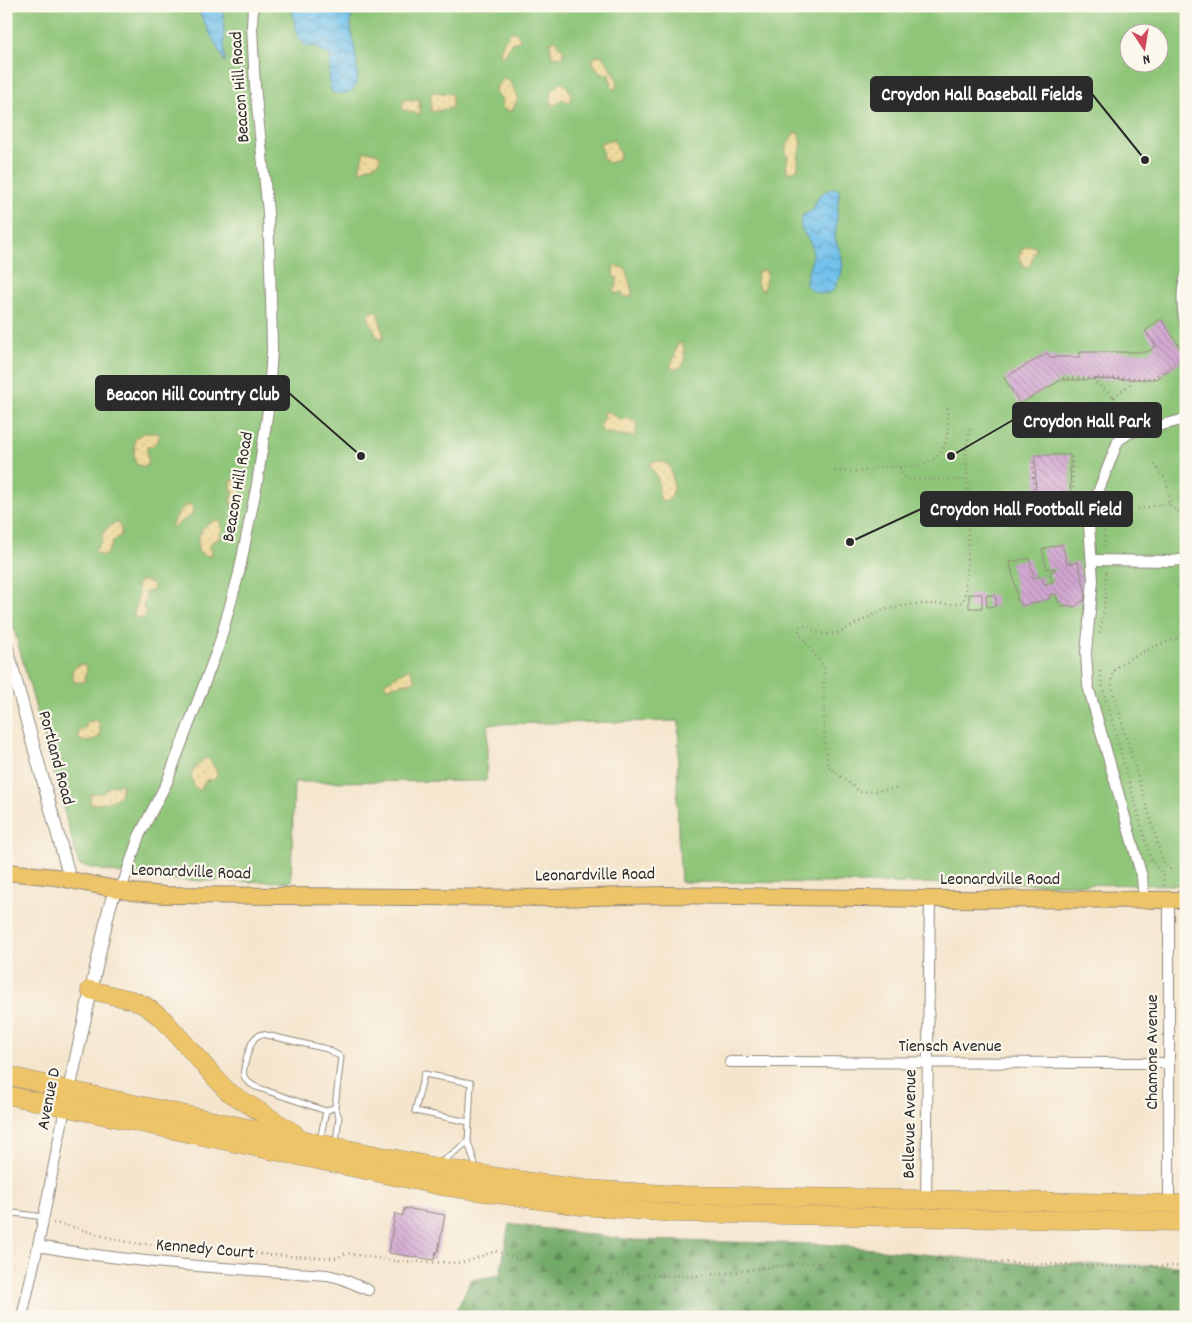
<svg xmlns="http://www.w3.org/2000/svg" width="1192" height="1323" viewBox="0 0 1192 1323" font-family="Dekko,sans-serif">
  <defs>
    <pattern id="forest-firs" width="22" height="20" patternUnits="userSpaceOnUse" patternTransform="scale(1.25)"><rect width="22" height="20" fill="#72aa68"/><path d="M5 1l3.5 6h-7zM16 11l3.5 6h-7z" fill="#5e8b56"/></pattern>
    <pattern id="sand-dots" width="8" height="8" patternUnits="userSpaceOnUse" patternTransform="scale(1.25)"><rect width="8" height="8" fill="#eeda9e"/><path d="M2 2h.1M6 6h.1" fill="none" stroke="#cb8" stroke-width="1.8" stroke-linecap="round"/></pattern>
    <pattern id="water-waves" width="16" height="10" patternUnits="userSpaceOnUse" patternTransform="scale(1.25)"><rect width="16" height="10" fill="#71c1ec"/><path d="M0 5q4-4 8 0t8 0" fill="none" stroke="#5d9dbf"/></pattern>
    <pattern id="building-back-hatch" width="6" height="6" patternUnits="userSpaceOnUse" patternTransform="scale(1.25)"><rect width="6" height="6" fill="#d2a7d2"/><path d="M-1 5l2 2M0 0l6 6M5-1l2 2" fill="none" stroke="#ab88ab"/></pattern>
  </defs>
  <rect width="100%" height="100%" fill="#fbf7ec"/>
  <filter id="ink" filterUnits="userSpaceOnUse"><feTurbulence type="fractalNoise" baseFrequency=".02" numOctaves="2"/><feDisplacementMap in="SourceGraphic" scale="10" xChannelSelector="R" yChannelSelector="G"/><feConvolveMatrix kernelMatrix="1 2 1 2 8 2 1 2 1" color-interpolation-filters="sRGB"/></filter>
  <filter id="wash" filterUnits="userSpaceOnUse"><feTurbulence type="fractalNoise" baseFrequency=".0096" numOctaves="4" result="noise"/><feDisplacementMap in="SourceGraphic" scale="20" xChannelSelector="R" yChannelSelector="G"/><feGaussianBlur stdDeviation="1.12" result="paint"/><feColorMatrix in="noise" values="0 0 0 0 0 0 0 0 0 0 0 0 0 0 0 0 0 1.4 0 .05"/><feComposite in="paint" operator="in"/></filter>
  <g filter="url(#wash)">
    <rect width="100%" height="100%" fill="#f5e5cd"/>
    <path fill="#8ec578" stroke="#5c7852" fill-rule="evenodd" d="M6,6h1180v879l-505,-3 -3,-49 -1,-39 2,-73 -191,3 -2,57 -192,1 -3,100 -131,-2 -24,-3 -57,-12 -73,-265zM1130,32h30v30h-30z"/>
    <polygon fill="url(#forest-firs)" stroke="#4e6a4a" points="509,1224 633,1240 822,1244 1013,1263 1186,1266 1186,1317 453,1317 471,1280 500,1275"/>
    <g fill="url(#sand-dots)" stroke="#8c8264">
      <path d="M513,31l4,2 4,7 -11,4 -5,13 -5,-3c1,-7 6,-20 13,-23z"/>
      <polygon points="556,40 559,46 563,49 564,53 562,57 552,56 550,42"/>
      <polygon points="597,55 603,56 614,73 618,83 615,89 612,88 609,74 600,73 592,61"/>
      <polygon points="946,73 952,89 942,94 939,86 936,84 933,77 935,75"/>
      <path d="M508,78c2,6 8,12 10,20l-6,13 -7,-1 -3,-3v-8l-4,-4 -3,-5c4,-7 5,-11 13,-12z"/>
      <path d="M560,83c8,0 12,11 11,18l-3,1 -6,-3 -5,5 -6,1v-13z"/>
      <polygon points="433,92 452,94 452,108 431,112 431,93"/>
      <polygon points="419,99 420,115 402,109 404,100"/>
      <polygon points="794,133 798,133 802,144 798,157 798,169 788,173 786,168 788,157 785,149"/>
      <polygon points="614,140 620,154 619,159 609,163 602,157 603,151 600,145 602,142"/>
      <polygon points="364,151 372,152 381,156 378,163 359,171"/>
      <polygon points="1027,246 1033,246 1036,249 1030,265 1027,267 1023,265 1019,257 1022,249"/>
      <polygon points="614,265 626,269 632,292 631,297 624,297 621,292 615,294 614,290 617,285 617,278 613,276"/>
      <polygon points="764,269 767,273 764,289 763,290 759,288 756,279 758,272"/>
      <path d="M372,311h4l2,2 6,25 -4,1 -3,-2c-2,-7 -9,-17 -9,-22z"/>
      <polygon points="681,343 684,348 685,363 678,369 674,369 670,366 674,358 677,344"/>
      <path d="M605,411c11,2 10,11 23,7l8,3 1,6 -2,9c-5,1 -27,-3 -33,-4l-2,-8 3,-5 2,-1 -1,-4z"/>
      <path d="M143,433h16c2,8 -3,8 -6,13l-6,1v10l2,3 -3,7 -5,-1 -5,-2 -2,-8 1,-18z"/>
      <path d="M659,461l10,4c4,11 9,32 -4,37l-5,-3 -2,-20 -8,-13 1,-4z"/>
      <polygon points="237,479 242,489 240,500 231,505 230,501 234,493 231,488 231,481"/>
      <path d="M189,504l4,3 -1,8 -12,7 -6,6 -2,-2c1,-7 10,-19 17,-22z"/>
      <path d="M217,520l4,2 1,7 -3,10 -7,3 -2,4 2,7 -1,2 -6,1 -7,-5c-1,-15 3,-27 19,-31z"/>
      <polygon points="117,522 121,528 121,535 113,542 107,554 103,556 96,553 95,550 103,540 102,535 107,528"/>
      <polygon points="140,580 151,583 154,586 152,591 146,592 146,601 143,605 144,609 146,611 146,616 141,619 135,617 134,615 138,596 137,586"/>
      <polygon points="84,664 87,669 84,682 74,682 72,671 76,666"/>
      <path d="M410,668l5,13 -2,1 -26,5 -3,-4c10,-4 16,-11 26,-15z"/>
      <path d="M95,720l4,2c1,5 2,13 -1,16 -1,1 -7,2 -8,3 -9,2 -13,-2 -11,-10l5,-2 3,-7z"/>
      <polygon points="205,758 209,759 216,770 217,776 213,780 206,780 200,791 194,787 191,776 193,770"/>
      <path d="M121,784l1,2c-1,3 -1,6 -2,9 -4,6 -22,10 -29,9l-1,-2 1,-8 11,-1 9,-7z"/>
    </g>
    <g fill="url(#water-waves)" stroke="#4e768c">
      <polygon points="196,6 223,6 225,63"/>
      <path d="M291,6h65c-2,5 -5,10 -5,15 -2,18 25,84 -19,71l-3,-8 1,-28 -15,-10 -8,1 -9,-10z"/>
      <path d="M834,188l4,1 1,4 -4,46 6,15 2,11 -2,10 -8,16c-11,5 -19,3 -27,-6 -1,-13 9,-24 6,-38 -4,-13 -17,-17 -9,-32l10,-5c4,-11 8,-20 21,-22z"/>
    </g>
    <g id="blocks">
      <g fill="url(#building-back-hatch)">
        <polygon points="1161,319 1184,353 1186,351 1186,358 1156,379 1061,380 1020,404 1004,378 1047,353 1049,357 1080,357 1080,352 1147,352 1156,346 1145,331"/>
        <polygon points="1035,455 1070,455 1071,514 1036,515"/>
        <polygon points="1062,544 1067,564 1078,562 1086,595 1084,596 1085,601 1080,602 1075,607 1067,605 1062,606 1061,602 1058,602 1056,594 1049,595 1050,599 1021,606 1020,602 1017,601 1017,594 1010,562 1029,558 1034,578 1042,576 1044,584 1053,582 1050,575 1051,571 1055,570 1055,568 1047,569 1042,549"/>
        <rect x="969" y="594" width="13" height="14"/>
        <polygon points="986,595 996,595 996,606 987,607"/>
        <polygon points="405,1208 445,1215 438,1252 436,1252 434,1260 389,1253 395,1213 402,1216"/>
      </g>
    </g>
  </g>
  <g filter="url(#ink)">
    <use href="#blocks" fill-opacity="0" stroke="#90887c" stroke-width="1"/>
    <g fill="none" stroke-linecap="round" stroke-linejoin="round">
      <g stroke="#90887c" stroke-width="7">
        <g id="service">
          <path d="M1186,268c-9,22 -7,45 0,67"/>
          <path d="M326,1111l-70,-24c-5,-3 -10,-5 -12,-11 -2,-7 6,-33 11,-38 3,-3 4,-3 7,-4l65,15 14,8 -6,50 4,10 -3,26"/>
          <polyline points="320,1140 326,1111 335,1107"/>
          <polyline points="468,1142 471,1083 424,1074 415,1111 469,1122"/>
          <polyline points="440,1163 468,1142 477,1170"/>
          <polyline points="6,1212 44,1217"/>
        </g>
      </g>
      <g stroke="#90887c" stroke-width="12">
        <g id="minor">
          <polyline points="1092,560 1172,561 1186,559"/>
          <polyline points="118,890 124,881 139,836 167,782 219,645 239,573 257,484 268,410 272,350 271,298 268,213 255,86 252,27 253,6"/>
          <polyline points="1144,900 1142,877 1088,686 1086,653 1093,580 1089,525 1093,505 1118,441 1129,433 1186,419"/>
          <polyline points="730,1062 1169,1063"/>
          <polyline points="926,1200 930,899"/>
          <polyline points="1169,1204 1169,900"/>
          <path d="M38,1246c95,17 193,23 289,29l13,3 28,12"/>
          <polyline points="22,1317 38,1246 65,1108"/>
        </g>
      </g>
      <g stroke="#90887c" stroke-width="14">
        <g id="tertiary">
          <polyline points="6,645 70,879"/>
          <polyline points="65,1108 109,909 113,896 118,890"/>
        </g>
      </g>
      <g stroke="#90887c" stroke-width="18">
        <polyline id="primary" points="6,872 55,877 131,892 165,895 554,898 664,895 930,899 1186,900"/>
      </g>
      <g stroke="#90887c" stroke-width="19">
        <g id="trunk">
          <polyline points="90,990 132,1000 144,1005 163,1019 227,1091 294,1133"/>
          <polyline points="6,1075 69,1090 352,1150 447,1169 538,1183 585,1189 682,1195 1186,1204"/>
          <polyline points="6,1095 441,1186 581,1206 674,1213 1186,1222"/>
        </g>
      </g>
      <g stroke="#90887c" stroke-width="2.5" stroke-dasharray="1 4" stroke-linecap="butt">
        <polyline points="1063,378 1153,378 1186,355"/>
        <polyline points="1096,378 1096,383 1114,397"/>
        <polyline points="1114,397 1114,425"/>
        <polyline points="1114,397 1131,383 1131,378"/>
        <polyline points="1033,457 1034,516 1052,516 1052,518 1074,517 1072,456"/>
        <polyline points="1154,465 1166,480 1171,507 1186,516"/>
        <polyline points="900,468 903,476 908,479 968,480"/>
        <path d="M835,471c9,0 19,1 28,0 6,0 12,-3 18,-4 22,-1 52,3 63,-20 5,-12 3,-26 4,-39"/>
        <polyline points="1138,509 1170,503"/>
        <polyline points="1065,514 1069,516 1069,518"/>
        <polyline points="1103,516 1105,550"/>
        <circle cx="1178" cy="582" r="3"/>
        <polyline points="1100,633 1105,601 1106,571"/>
        <path d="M1186,635c-15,5 -67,24 -73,37 -3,8 0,16 1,24l49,166 7,7 16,-1"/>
        <polyline points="1100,671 1102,685 1151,860 1164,876 1164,886"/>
        <polyline points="896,789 860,792 828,766 824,736 824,667 800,634 799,627 803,625 819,633 832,634 838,633 883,610 914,604 954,604 963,602 965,593 968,550 968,485 966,451 970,429"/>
        <path d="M53,1223c27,4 53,16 81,20l152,13 51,2 9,-5 47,8 65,2 11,-2 26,-10 60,21 20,2 118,2 34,-3 73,-10 119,-2 69,1 141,5 57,-1"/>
      </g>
      <use href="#service" stroke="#fff" stroke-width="5"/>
      <use href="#minor" stroke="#fff" stroke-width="10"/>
      <use href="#tertiary" stroke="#fff" stroke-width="12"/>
      <use href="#primary" stroke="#eec469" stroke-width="16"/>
      <use href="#trunk" stroke="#eec469" stroke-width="18"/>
    </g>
  </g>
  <g text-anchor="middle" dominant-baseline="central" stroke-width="4.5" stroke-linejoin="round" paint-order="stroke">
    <g font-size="18" fill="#2b2b2b" stroke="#fbf7ec">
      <text transform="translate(241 87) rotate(-94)">Beacon Hill Road</text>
      <text transform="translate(239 487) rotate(-80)">Beacon Hill Road</text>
      <text transform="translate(55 758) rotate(75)">Portland Road</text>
      <text transform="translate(191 873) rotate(2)">Leonardville Road</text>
      <text transform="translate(595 876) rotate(-1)">Leonardville Road</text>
      <text x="1000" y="880">Leonardville Road</text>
      <text x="950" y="1047">Tiensch Avenue</text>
      <text transform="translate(1153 1052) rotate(-90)">Chamone Avenue</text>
      <text transform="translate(50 1099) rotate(-79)">Avenue D</text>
      <text transform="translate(911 1124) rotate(-89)">Bellevue Avenue</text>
      <text transform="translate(205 1250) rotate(5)">Kennedy Court</text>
    </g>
  </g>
  <path fill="none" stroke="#2b2b2b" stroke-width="2" d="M1145 160L1092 94M361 456L289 393M951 456L1013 420M850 542L921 509"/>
  <g fill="#2b2b2b" stroke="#fbf7ec" stroke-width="2">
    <circle cx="1145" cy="160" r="5"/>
    <circle cx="361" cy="456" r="5"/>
    <circle cx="951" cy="456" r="5"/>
    <circle cx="850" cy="542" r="5"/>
  </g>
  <g fill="#2b2b2b" stroke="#2b2b2b" stroke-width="2">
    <rect x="871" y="77" width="221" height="34" rx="5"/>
    <rect x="96" y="376" width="193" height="34" rx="5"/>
    <rect x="1013" y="403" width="148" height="34" rx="5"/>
    <rect x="921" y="492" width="211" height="34" rx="5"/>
  </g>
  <g font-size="19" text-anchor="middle" font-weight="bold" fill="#fff">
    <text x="982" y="100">Croydon Hall Baseball Fields</text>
    <text x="193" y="400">Beacon Hill Country Club</text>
    <text x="1087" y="427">Croydon Hall Park</text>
    <text x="1026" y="515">Croydon Hall Football Field</text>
  </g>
  <rect width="1192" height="1323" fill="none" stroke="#fbf7ec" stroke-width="25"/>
  <g transform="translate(1144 48) rotate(168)"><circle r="24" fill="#fbf7ec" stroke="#a8a59f"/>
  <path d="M0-4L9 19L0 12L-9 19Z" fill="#d1495b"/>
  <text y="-8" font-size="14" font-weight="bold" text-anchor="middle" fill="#2b2b2b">N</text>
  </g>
</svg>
